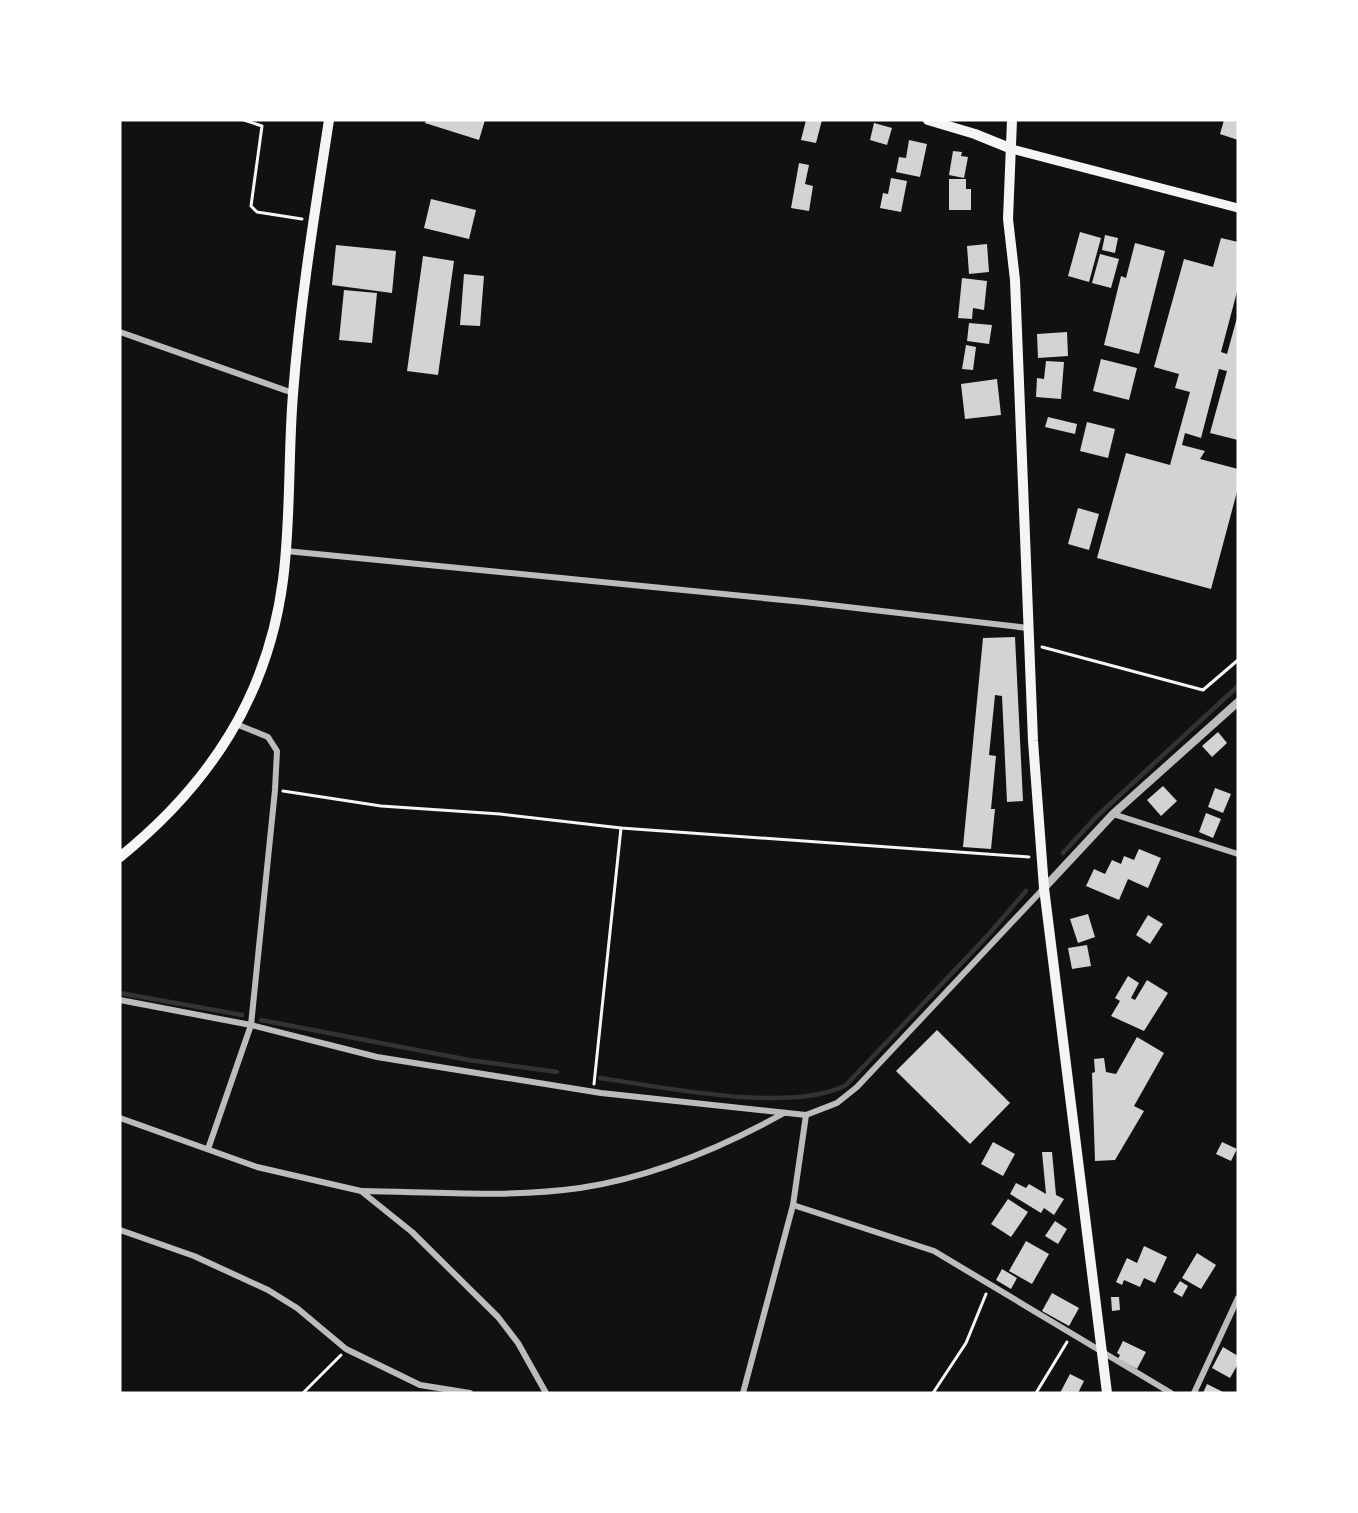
<svg xmlns="http://www.w3.org/2000/svg" width="1358" height="1513" viewBox="0 0 1358 1513" font-family="'PT Sans',sans-serif">
  <rect width="100%" height="100%" fill="#111"/>
  <g fill="none" stroke-linecap="round" stroke-linejoin="round">
    <g stroke="#333" stroke-width="4.5">
      <polyline points="1063,853 1096,817 1238,686"/>
      <polyline points="120,993 242,1015"/>
      <polyline points="261,1020 469,1060 557,1072"/>
      <path d="M600,1078c63,9 191,36 246,7l143,-151 37,-43"/>
    </g>
  </g>
  <g fill="#d3d3d3">
    <polygon points="426,120 485,120 479,140 425,123"/>
    <polygon points="806,120 822,120 816,143 801,140"/>
    <polygon points="1224,120 1238,120 1238,140 1220,134"/>
    <polygon points="874,123 892,128 887,145 870,140"/>
    <polygon points="909,140 927,144 920,177 896,172 899,157 906,158"/>
    <polygon points="953,151 962,152 961,156 968,157 964,178 949,175"/>
    <polygon points="799,163 809,165 805,184 813,186 809,211 791,208"/>
    <polygon points="891,178 907,181 901,212 880,208 883,193 888,194"/>
    <polygon points="949,179 966,179 966,189 971,189 971,210 949,210"/>
    <polygon points="431,199 476,210 469,239 424,228"/>
    <polygon points="1080,232 1101,238 1089,282 1068,276"/>
    <polygon points="1105,235 1118,238 1115,253 1102,250"/>
    <polygon points="1221,238 1238,242 1238,288 1221,352 1227,354 1238,314 1238,440 1210,433 1227,371 1219,369 1201,438 1185,433 1182,445 1205,451 1200,459 1238,469 1238,488 1211,589 1097,558 1126,453 1170,465 1190,392 1175,388 1179,374 1154,367 1184,259 1213,267"/>
    <polygon points="1135,243 1165,251 1139,354 1104,345 1121,276 1126,278"/>
    <polygon points="987,244 989,272 969,274 967,246"/>
    <polygon points="336,245 396,251 392,293 332,285"/>
    <polygon points="1100,254 1119,259 1111,288 1092,283"/>
    <polygon points="423,256 454,261 438,375 407,371"/>
    <polygon points="464,274 484,276 480,326 460,325"/>
    <polygon points="962,278 987,281 984,310 973,308 972,319 958,318"/>
    <polygon points="344,290 377,293 372,343 339,340"/>
    <polygon points="969,323 992,325 989,344 967,341"/>
    <polygon points="1067,332 1068,356 1038,358 1037,334"/>
    <polygon points="966,345 976,347 973,370 962,369"/>
    <polygon points="1101,359 1137,368 1129,400 1093,391"/>
    <polygon points="1046,361 1064,362 1061,399 1036,397 1037,378 1044,379"/>
    <polygon points="997,379 1001,415 965,419 961,384"/>
    <polygon points="1048,417 1077,424 1075,434 1045,427"/>
    <polygon points="1087,422 1115,429 1108,458 1080,451"/>
    <polygon points="1078,508 1099,514 1089,550 1068,544"/>
    <polygon points="1015,637 1023,801 1007,802 1002,696 995,695 989,755 996,756 991,809 995,809 991,849 963,847 983,638"/>
    <polygon points="1218,732 1227,743 1212,757 1202,746"/>
    <polygon points="1163,786 1177,801 1161,816 1147,800"/>
    <polygon points="1215,788 1231,794 1223,813 1208,807"/>
    <polygon points="1206,813 1221,819 1213,838 1199,832"/>
    <polygon points="1139,849 1161,858 1148,888 1128,879 1119,900 1086,886 1094,869 1105,874 1112,860 1121,864 1124,856 1134,860"/>
    <polygon points="1088,914 1095,937 1078,943 1070,919"/>
    <polygon points="1148,915 1163,924 1150,944 1136,935"/>
    <polygon points="1087,945 1091,966 1072,969 1068,948"/>
    <polygon points="1128,976 1139,983 1131,998 1135,1000 1147,980 1168,993 1144,1031 1111,1016 1120,1001 1115,998"/>
    <polygon points="937,1030 1010,1103 970,1144 896,1071"/>
    <polygon points="1137,1037 1164,1053 1134,1106 1144,1111 1115,1160 1095,1161 1092,1073 1095,1072 1094,1059 1104,1058 1106,1072 1116,1074"/>
    <polygon points="993,1142 1015,1154 1003,1176 981,1164"/>
    <polygon points="1222,1142 1237,1149 1231,1161 1216,1154"/>
    <polygon points="1042,1152 1052,1152 1056,1195 1064,1199 1054,1215 1044,1208 1041,1213 1010,1194 1016,1183 1026,1188 1029,1184 1046,1194"/>
    <polygon points="1008,1199 1028,1212 1011,1237 991,1224"/>
    <polygon points="1055,1221 1067,1229 1058,1244 1045,1236"/>
    <polygon points="1026,1241 1049,1254 1032,1284 1009,1271"/>
    <polygon points="1144,1246 1167,1257 1155,1283 1144,1278 1140,1287 1124,1280 1122,1285 1116,1282 1127,1258 1137,1263"/>
    <polygon points="1197,1253 1216,1265 1201,1289 1182,1278"/>
    <polygon points="1002,1269 1017,1278 1011,1289 996,1280"/>
    <polygon points="1180,1281 1188,1286 1182,1297 1173,1292"/>
    <polygon points="1052,1293 1079,1308 1069,1326 1042,1311"/>
    <polygon points="1111,1297 1119,1297 1120,1310 1112,1311"/>
    <polygon points="1123,1341 1146,1352 1137,1369 1118,1359 1120,1355 1117,1353"/>
    <polygon points="1223,1347 1238,1356 1238,1364 1230,1378 1212,1368"/>
    <polygon points="1070,1374 1084,1381 1078,1393 1060,1393"/>
    <polygon points="1207,1384 1225,1393 1203,1393"/>
  </g>
  <g fill="none" stroke-linecap="round" stroke-linejoin="round">
    <g stroke="#f5f5f5" stroke-width="3">
      <polyline points="244,120 262,126 251,206 257,212 302,219"/>
      <polyline points="1042,647 1203,690 1238,660"/>
      <polyline points="283,791 381,806 500,814 621,828 1029,857"/>
      <polyline points="594,1084 621,828"/>
      <polyline points="303,1393 341,1355"/>
      <polyline points="933,1393 966,1343 986,1294"/>
      <polyline points="1036,1393 1067,1342"/>
    </g>
    <g stroke="#bcbcbc" stroke-width="6">
      <polyline points="120,332 293,393"/>
      <polyline points="286,551 804,602 1028,628"/>
      <polyline points="1113,814 1238,854"/>
      <polyline points="120,1000 251,1025 377,1057 601,1093 806,1115 837,1103 857,1087 1044,888"/>
      <polyline points="120,1118 257,1167 361,1191 412,1232 498,1317 518,1343 546,1393"/>
      <polyline points="208,1149 251,1025 275,790 277,751 268,737 236,724"/>
      <path d="M362,1191c72,1 147,7 218,-3 72,-11 141,-40 204,-75"/>
      <polyline points="793,1205 934,1251 1171,1393"/>
      <polyline points="120,1230 194,1256 268,1290 297,1308 346,1349 420,1385 470,1393"/>
      <polyline points="743,1393 793,1205 806,1115"/>
      <polyline points="1194,1393 1238,1298"/>
    </g>
    <polyline stroke="#bcbcbc" stroke-width="8" points="1044,888 1113,814 1238,702"/>
    <polyline stroke="#f5f5f5" stroke-width="9" points="1012,149 1238,208"/>
    <path stroke="#f5f5f5" stroke-width="10" d="M120,857c90,-73 148,-161 163,-277 8,-62 5,-124 10,-186 7,-92 22,-183 36,-274"/>
    <g stroke="#f5f5f5" stroke-width="10">
      <polyline points="928,120 975,134 1012,149"/>
      <polyline points="1012,120 1008,219 1015,280 1033,741 1044,888 1107,1393"/>
    </g>
  </g>
  <rect width="1358" height="1513" fill="none" stroke="#ffffff" stroke-width="243"/>
</svg>
